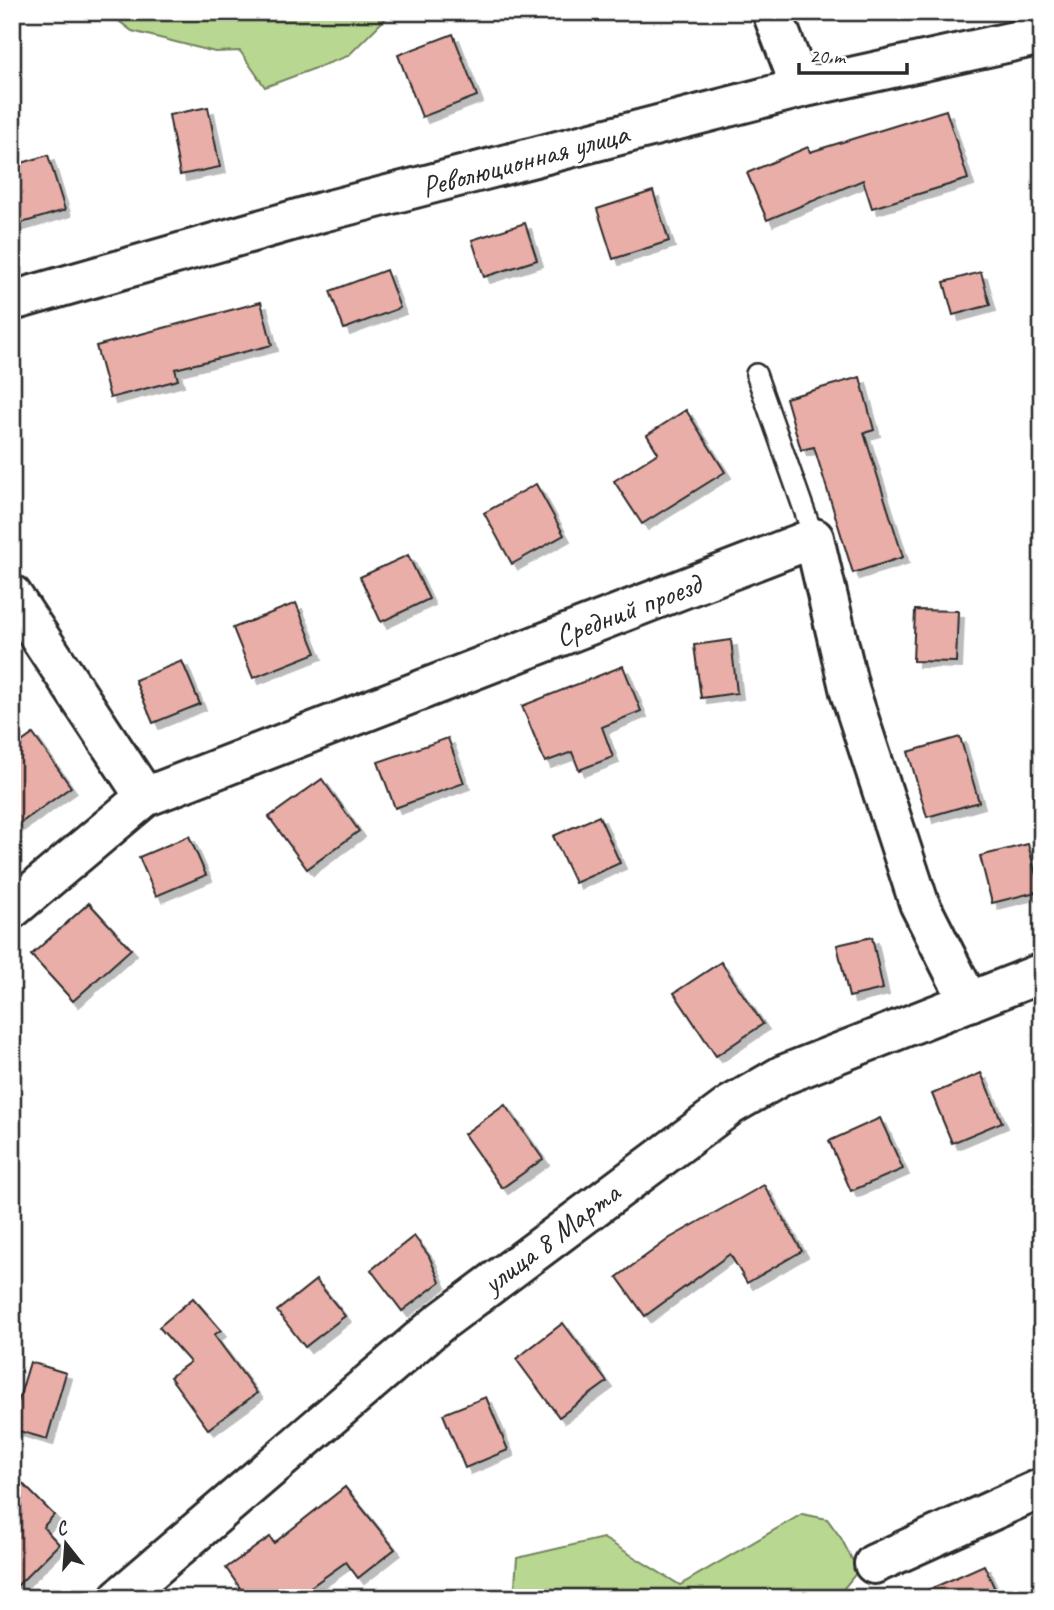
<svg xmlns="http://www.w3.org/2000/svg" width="1054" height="1610" viewBox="0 0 1054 1610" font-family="Caveat,sans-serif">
  <defs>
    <filter id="shadow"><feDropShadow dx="6" dy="6" stdDeviation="0" flood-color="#0004"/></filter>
  </defs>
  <rect width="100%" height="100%" fill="#fff"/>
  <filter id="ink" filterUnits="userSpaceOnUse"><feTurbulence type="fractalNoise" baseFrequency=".0143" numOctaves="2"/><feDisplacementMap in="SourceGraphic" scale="14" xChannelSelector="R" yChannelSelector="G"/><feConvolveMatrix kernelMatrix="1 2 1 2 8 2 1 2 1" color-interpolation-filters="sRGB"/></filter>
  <g filter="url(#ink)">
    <g fill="#b8d891" stroke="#72825e" stroke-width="2">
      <polygon points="107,12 392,12 348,56 265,87 240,51 215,52 132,31"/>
      <polygon points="802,1514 827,1519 841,1538 858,1571 836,1598 514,1598 517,1558 603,1538 680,1585"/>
    </g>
    <g fill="#e9aea7" stroke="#2b2b2b" stroke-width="2" filter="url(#shadow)">
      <polygon points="453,34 477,96 422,117 398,55"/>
      <polygon points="208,107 220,167 180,175 169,115"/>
      <polygon points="946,110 968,179 872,208 863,180 767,220 747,173 808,147 810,152"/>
      <polygon points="48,155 65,210 12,226 12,166"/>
      <polygon points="653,191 669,241 613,259 597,209"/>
      <polygon points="525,223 537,260 484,277 472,240"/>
      <polygon points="386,270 400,308 344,329 330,291"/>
      <polygon points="981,272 990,305 953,315 944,282"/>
      <polygon points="261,302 272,345 175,369 178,380 110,398 96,346"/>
      <polygon points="860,377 874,430 864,433 903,557 853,573 814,447 801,450 786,398"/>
      <polygon points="686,410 725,472 642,524 614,481 658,453 647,435"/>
      <polygon points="536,484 564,535 512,564 484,513"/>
      <polygon points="408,555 429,599 381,622 360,577"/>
      <polygon points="296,603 316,653 253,678 233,628"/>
      <polygon points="915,610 958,611 956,662 913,661"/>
      <polygon points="731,640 737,693 701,698 694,645"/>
      <polygon points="182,661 200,704 153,723 135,680"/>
      <polygon points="623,666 641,711 602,727 613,757 579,770 572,752 545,762 522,706"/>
      <polygon points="33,734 71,787 12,829 12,749"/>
      <polygon points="960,737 979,802 927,817 908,752"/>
      <polygon points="448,738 464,783 395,808 378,762"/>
      <polygon points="322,779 359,831 307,869 269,817"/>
      <polygon points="599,816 620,863 575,883 553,836"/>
      <polygon points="189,836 206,875 156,896 139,857"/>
      <polygon points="1028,844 1040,891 992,903 980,856"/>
      <polygon points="89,903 131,949 73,1001 31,955"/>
      <polygon points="872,937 883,989 849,997 837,945"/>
      <polygon points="721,962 763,1024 716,1056 674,993"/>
      <polygon points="981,1073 1002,1122 952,1143 932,1094"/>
      <polygon points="505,1105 543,1159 502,1188 464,1134"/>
      <polygon points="880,1118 903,1169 851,1191 829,1141"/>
      <polygon points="764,1185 802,1251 747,1283 730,1254 645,1316 617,1277 670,1238"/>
      <polygon points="414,1236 429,1256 440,1282 402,1311 371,1270"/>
      <polygon points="316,1280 345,1316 305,1347 277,1311"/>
      <polygon points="193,1298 221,1330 214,1335 257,1393 208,1429 170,1377 190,1362 159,1327"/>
      <polygon points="563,1323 607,1382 559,1417 516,1359"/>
      <polygon points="30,1362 66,1373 47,1439 12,1429 12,1422"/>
      <polygon points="486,1397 508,1450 465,1468 443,1414"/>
      <polygon points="12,1473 54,1515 43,1527 59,1544 12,1591"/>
      <polygon points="345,1487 395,1549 358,1578 346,1562 295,1598 247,1598 226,1568 270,1537 274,1543"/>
      <polygon points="984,1565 999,1598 910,1598"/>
    </g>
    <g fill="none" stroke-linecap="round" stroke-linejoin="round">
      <g stroke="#2b2b2b" stroke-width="24">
        <polyline id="service" points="756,374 814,538"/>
      </g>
      <g stroke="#2b2b2b" stroke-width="44">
        <g id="minor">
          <polyline points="772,12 801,88"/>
          <polyline points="12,595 145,797"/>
          <polyline points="12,909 145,797 814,538 850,692 919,903 969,1002"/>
          <polyline points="874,1564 1042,1488"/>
          <polyline points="119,1598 438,1324 731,1105 783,1075 1042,973"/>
        </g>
      </g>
      <g stroke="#2b2b2b" stroke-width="44">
        <polyline id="secondary" points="12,301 322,212 801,88 1042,35"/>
      </g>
      <use href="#service" stroke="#fff" stroke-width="19"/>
      <use href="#minor" stroke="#fff" stroke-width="38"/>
      <use href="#secondary" stroke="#fff" stroke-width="38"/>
    </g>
  </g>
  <g text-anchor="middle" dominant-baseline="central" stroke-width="5" stroke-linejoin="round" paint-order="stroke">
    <g font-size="30" fill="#2b2b2b" stroke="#fff">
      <text transform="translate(525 160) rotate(-15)">Революционная улица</text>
      <text transform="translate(628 610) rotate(-21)">Средний проезд</text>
      <text transform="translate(551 1238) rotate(-37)">улица 8 Марта</text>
    </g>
  </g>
  <rect width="1054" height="1610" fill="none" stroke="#fff" stroke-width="42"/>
  <rect x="21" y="21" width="1012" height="1568" fill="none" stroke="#2b2b2b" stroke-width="2.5" filter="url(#ink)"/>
  <g transform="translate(66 1544) rotate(343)" stroke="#ffffff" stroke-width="5" paint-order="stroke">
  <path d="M0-5L12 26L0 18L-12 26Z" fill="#2b2b2b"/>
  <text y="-10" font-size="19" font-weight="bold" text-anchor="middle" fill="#2b2b2b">С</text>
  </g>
  <path d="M799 63v10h108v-10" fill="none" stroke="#2b2b2b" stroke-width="3.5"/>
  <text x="809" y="63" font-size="21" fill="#2b2b2b" stroke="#ffffff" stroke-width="5" paint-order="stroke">20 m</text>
</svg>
